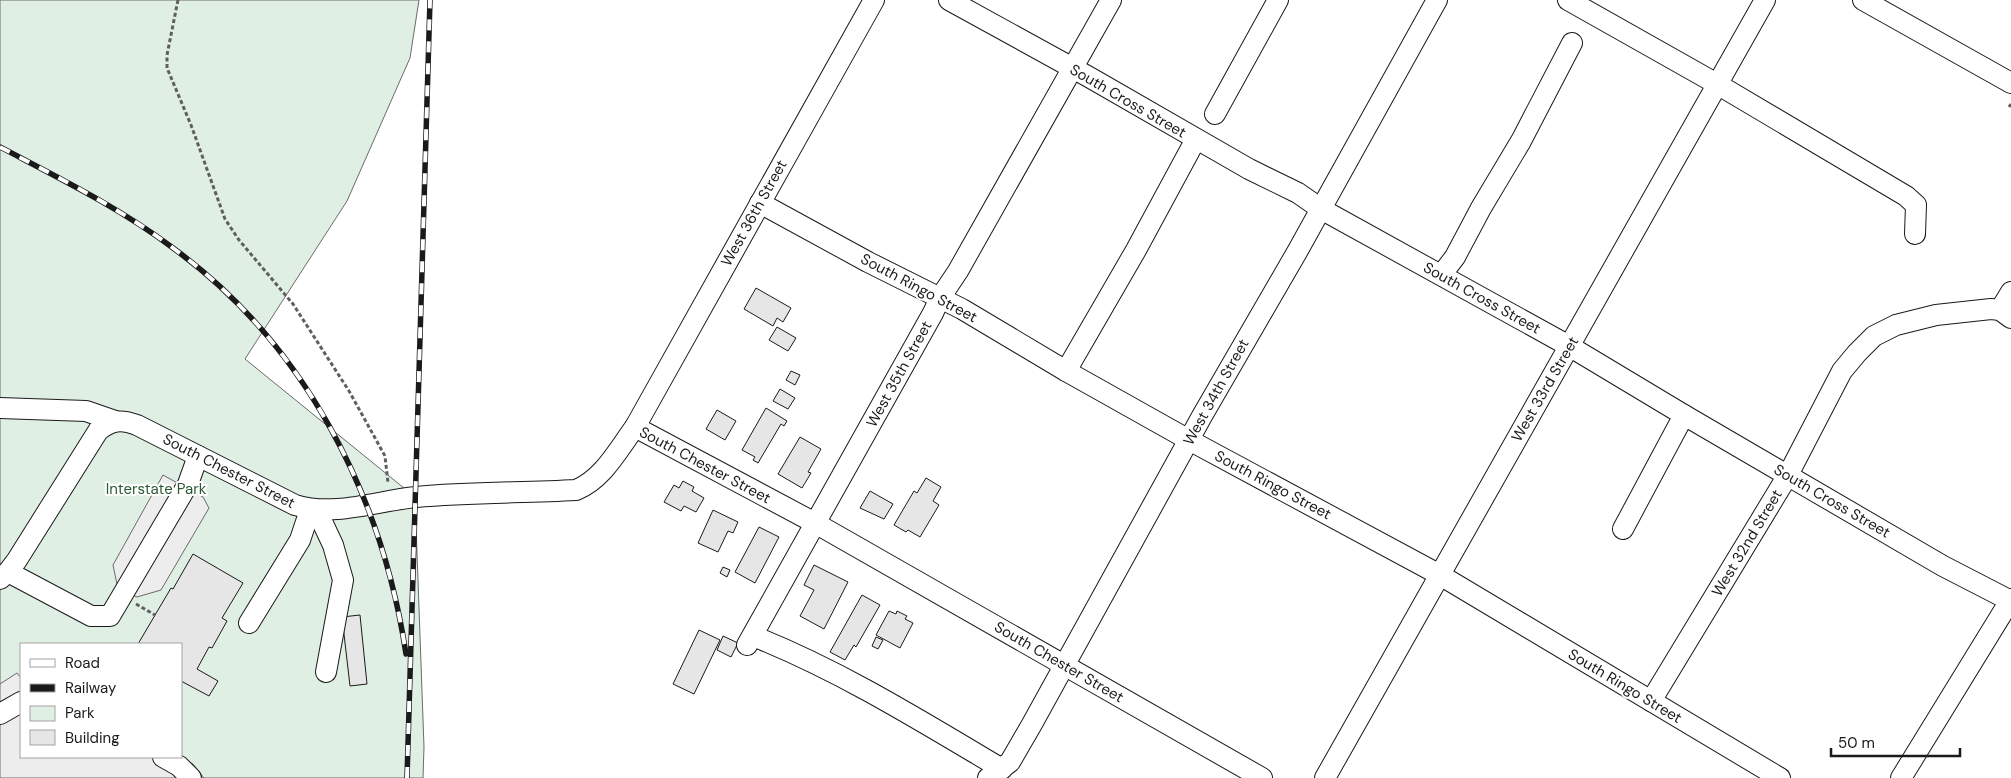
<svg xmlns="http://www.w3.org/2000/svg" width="2011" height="778" viewBox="0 0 2011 778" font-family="'DM Sans',sans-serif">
  <rect width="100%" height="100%" fill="#fff"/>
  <path fill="#e0efe3" stroke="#6a6a6a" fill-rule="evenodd" d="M0,0h419l-9,58 -63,143 -102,158 170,138 9,250 -1,31h-423zM21,644h160v113h-160z"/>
  <g fill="#ededed" stroke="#6a6a6a">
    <polygon points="163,475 203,497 209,508 161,590 137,597 118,589 113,565"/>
    <polygon points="17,673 21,678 21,757 181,757 193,764 204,778 0,778 0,684"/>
  </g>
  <g fill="#e6e6e6" stroke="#1a1a1a">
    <polygon points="756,288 791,308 783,322 777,318 773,326 744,309"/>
    <polygon points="777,327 796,338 788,351 769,340"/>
    <polygon points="791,371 800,375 795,385 786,380"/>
    <polygon points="780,389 795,398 788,409 773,401"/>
    <polygon points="766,408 787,421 784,426 781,424 758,463 753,460 755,457 742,450"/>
    <polygon points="717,410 736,421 725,440 706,429"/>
    <polygon points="800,437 821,449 808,472 811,473 802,488 778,474"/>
    <polygon points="926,478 941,487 933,501 939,505 920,537 908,530 906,532 894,525 914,491 917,493"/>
    <polygon points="683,481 694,487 692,491 704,498 696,512 684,506 681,511 664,502 674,485 679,488"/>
    <polygon points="870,491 893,504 884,519 860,508"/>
    <polygon points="713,510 738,522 733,533 728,531 718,552 698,543"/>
    <polygon points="759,527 779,537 755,583 735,572"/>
    <polygon points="193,554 243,583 222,618 227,621 212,648 209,647 197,669 218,681 209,696 181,681 181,644 138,644 171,588 173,589"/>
    <polygon points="814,565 848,582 824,629 800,616 814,590 804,585"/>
    <polygon points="723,567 730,570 727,577 720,573"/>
    <polygon points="862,595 880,605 856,647 854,645 845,660 830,652"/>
    <polygon points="889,611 896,614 897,611 907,616 905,619 913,623 900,648 876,635"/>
    <polygon points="360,615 367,684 350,686 342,617"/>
    <polygon points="699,630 720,640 694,694 673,684"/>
    <polygon points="723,636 738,643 731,657 717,650"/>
    <polygon points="876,637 883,640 878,649 872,646"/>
  </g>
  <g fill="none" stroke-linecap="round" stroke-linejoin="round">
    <g stroke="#1a1a1a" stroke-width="22">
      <g id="minor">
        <polyline points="949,0 1089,77 1249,169 1298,193 1321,209 1569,346 1684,415 1943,566 2011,601"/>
        <polyline points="1568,0 1717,84 1906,196 1916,205 1915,234"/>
        <polyline points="1863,0 2011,83"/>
        <polyline points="1215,114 1278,0"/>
        <polyline points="760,203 868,262 962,309 1066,371 1189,440 1440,575 1780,778"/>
        <polyline points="1442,274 1455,257 1481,208 1521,141 1572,43"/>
        <polyline points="2000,310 2011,292"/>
        <polyline points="1066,371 1136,250 1196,139"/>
        <polyline points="0,408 86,411 115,421"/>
        <polyline points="635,427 815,523 1262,778"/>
        <polyline points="317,511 333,545 343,580 326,672"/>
        <polyline points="1623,529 1684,415"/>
        <polyline points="8,572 91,616 110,616 188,484 198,456"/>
        <path d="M0,579l8,-7 9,-12 81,-129c13,-11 23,-12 39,-6l158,80c40,12 81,-4 121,-8 53,-5 107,-4 160,-7 27,-11 42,-40 59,-63l239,-427"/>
        <polyline points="249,623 300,540 310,510"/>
        <path d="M753,636c88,35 168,85 249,133"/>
        <polyline points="747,645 933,313 940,298 958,271 1111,0"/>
        <polyline points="1651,701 1788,475 1842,371 1857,353 1874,336 1896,325 1936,315 1991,309 2000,310 2011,318"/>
        <polyline points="0,714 21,702"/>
        <polyline points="163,757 179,766 191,778"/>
        <polyline points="988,778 1010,762 1032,724 1202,416 1297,252 1437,0"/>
        <polyline points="1325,778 1765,0"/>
        <polyline points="1901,778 2011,599"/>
      </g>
    </g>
    <g stroke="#5f5f5f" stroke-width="3" stroke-dasharray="4 2.5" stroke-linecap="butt">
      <polyline points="178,0 167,55 167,68 191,125 225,219 239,240 293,304 349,391 385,456 388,483"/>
      <polyline points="2009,107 2011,104"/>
      <polyline points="136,604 155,615"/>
    </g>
    <use href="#minor" stroke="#fff" stroke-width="20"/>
    <g stroke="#1a1a1a" stroke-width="5.5">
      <g id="rail">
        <path d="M0,147c59,31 120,61 173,101 132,96 209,247 233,406"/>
        <polyline points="407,778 430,0"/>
      </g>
    </g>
    <use href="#rail" stroke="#fff" stroke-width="4" stroke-dasharray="11" stroke-linecap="butt"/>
  </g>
  <g text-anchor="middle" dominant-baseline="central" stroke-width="4" stroke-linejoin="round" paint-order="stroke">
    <g font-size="15" fill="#1a1a1a" stroke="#fff">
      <text transform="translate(1128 101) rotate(30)">South Cross Street</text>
      <text transform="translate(754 213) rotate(-61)">West 36th Street</text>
      <text transform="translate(919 288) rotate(28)">South Ringo Street</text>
      <text transform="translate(1482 298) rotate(29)">South Cross Street</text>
      <text transform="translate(899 374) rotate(-61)">West 35th Street</text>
      <text transform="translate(1545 389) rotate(-60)">West 33rd Street</text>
      <text transform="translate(1216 392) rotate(-61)">West 34th Street</text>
      <text transform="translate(705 465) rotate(28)">South Chester Street</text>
      <text transform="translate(229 471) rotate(27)">South Chester Street</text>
      <text transform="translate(1273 485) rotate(28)">South Ringo Street</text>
      <text transform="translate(1832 501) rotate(30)">South Cross Street</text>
      <text transform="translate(1747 543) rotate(-59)">West 32nd Street</text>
      <text transform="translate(1059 662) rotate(30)">South Chester Street</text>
      <text transform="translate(1625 686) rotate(31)">South Ringo Street</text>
    </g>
    <g font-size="15" fill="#2b5a34" stroke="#fff">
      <text x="156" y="489">Interstate Park</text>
    </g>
  </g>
  <rect x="20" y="643" width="162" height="115" fill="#ffffff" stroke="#a3a3a3"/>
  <rect x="30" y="659" width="25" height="8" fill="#ffffff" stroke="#a3a3a3"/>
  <text x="65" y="668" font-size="15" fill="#1a1a1a">Road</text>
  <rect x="30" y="684" width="25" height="8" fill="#1a1a1a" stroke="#a3a3a3"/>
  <text x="65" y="693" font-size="15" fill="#1a1a1a">Railway</text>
  <rect x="30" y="706" width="25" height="15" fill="#e0efe3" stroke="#a3a3a3"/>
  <text x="65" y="718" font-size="15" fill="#1a1a1a">Park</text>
  <rect x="30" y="730" width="25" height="15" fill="#e6e6e6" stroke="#a3a3a3"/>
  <text x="65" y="743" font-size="15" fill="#1a1a1a">Building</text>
  <path d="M1831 748v8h129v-8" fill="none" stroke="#1a1a1a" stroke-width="2.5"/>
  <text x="1838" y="748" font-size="15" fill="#1a1a1a" stroke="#ffffff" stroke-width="4" paint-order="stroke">50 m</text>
</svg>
